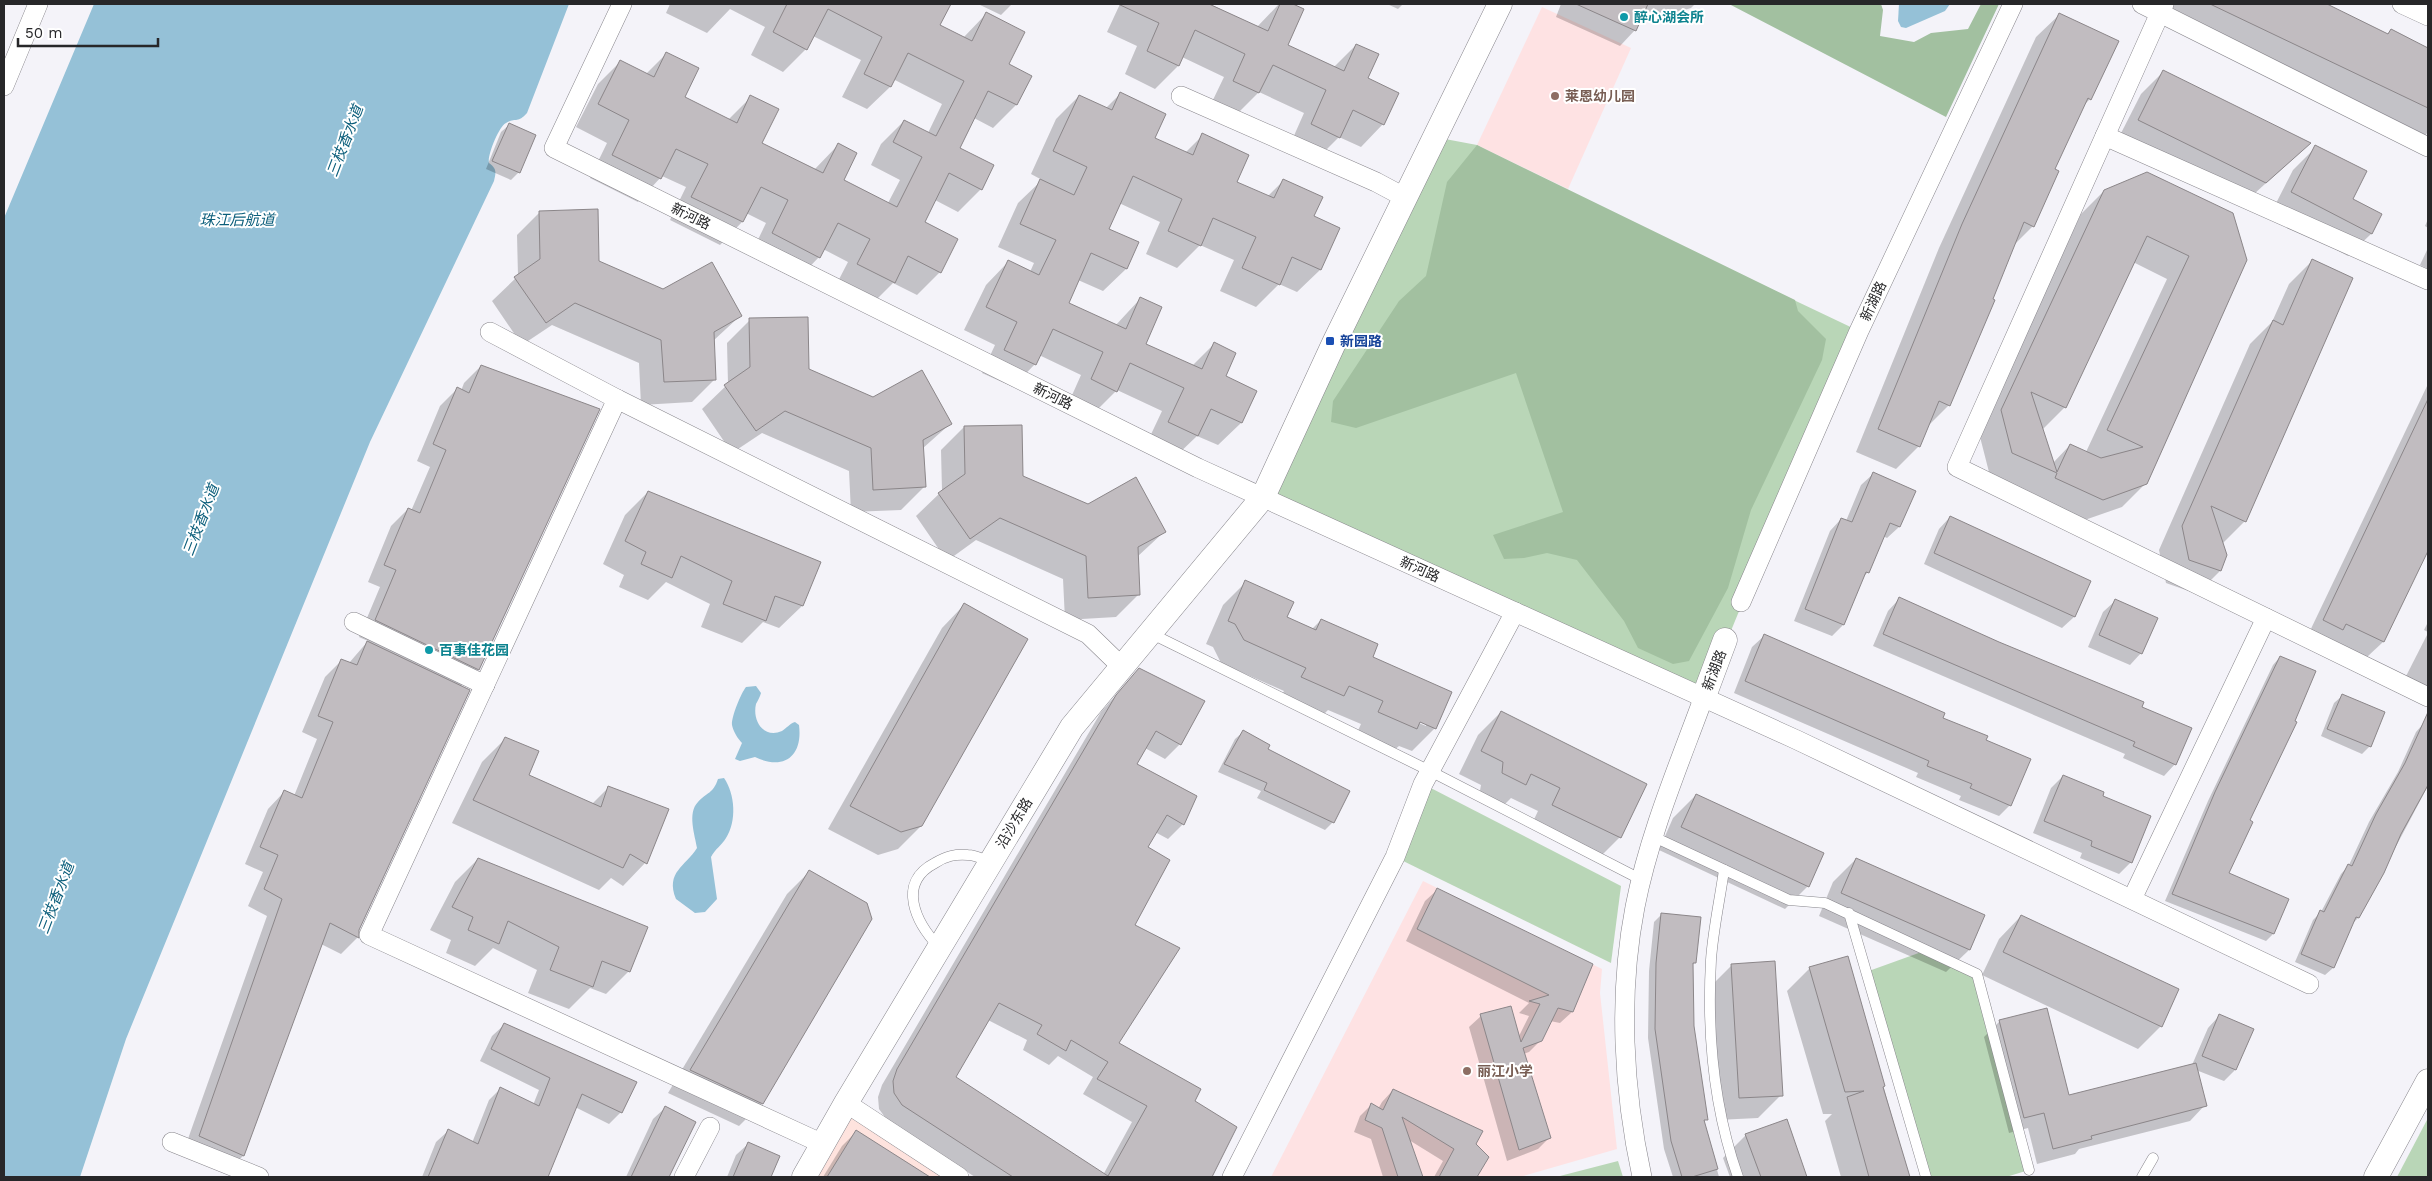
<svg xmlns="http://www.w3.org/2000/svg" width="2432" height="1181" viewBox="0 0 2432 1181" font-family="'Work Sans','Noto Sans SC',sans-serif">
  <rect width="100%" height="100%" fill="#f4f3f9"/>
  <polygon fill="#fee3de" points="846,1103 959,1177 803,1177"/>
  <g fill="#fee2e3">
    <polygon points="1542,7 1631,48 1568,189 1477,145"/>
    <polygon points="1423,881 1602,969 1600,993 1617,1149 1520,1177 1271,1177"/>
  </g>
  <g fill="#b9d6b7">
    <polygon points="1445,139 1477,145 1569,200 1626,220 1859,331 1792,482 1703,699 1265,498"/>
    <polygon points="1423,784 1621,886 1611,963 1395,857"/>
    <polygon points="1927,950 1977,974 2029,1170 2006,1177 1926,1177 1866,972"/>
    <polygon points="2428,1118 2428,1177 2397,1177"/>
    <polygon points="1618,1161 1623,1177 1556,1177"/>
  </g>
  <g fill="#a2c0a0">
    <polygon points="1729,4 1881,4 1883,10 1880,36 1914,42 1931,33 1968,29 1981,4 1999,4 1946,117"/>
    <polygon points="1477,145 1795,300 1798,311 1826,339 1822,360 1751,510 1728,588 1689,661 1673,664 1638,648 1624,621 1577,560 1547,553 1524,558 1504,559 1493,535 1563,512 1516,373 1356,428 1331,422 1333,401 1399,301 1426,276 1447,182"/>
  </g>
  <g fill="#95c1d7">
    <path d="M94,4h475l-42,109c-10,11 -11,4 -21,10 -7,3 -19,33 -17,40 8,6 7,9 5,18l-124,261 -244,597 -46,138h-76v-959z"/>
    <polygon points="1899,4 1950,4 1945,11 1906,28 1901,27 1898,21"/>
    <path d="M756,686l5,7c-1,4 -3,7 -5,11 -4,17 8,35 26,27 5,-3 7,-7 13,-9l4,3c4,31 -15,46 -44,32l-15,4 -5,-2 7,-16c-4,-4 -9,-12 -10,-18 -1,-7 9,-32 14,-38z"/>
    <path d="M724,778c11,16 13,43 2,60 -4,7 -11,11 -15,19l6,42 -12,13 -10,1 -19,-14c-11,-27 10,-33 21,-51 -2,-13 -10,-35 1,-46 9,-10 15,-8 20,-23z"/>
  </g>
  <g fill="#0003" fill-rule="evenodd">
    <polygon points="670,4 950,4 939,26 963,38 986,14 1007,65 1030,76 1016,105 993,128 974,118 958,149 981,189 958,212 935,200 923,223 940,272 917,295 893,283 871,305 835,287 848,262 823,249 819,257 797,280 750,256 766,223 746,213 742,222 720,245 670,220 686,187 662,176 638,202 590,178 607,143 576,127 598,84 621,61 646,74 667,53 683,98 728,120 751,97 761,144 814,170 838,145 842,180 888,203 900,180 871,165 881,144 904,121 928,133 942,104 893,79 890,87 867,109 842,97 861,60 813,36 806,49 783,72 751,55 765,27 730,9 707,33 666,13"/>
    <polygon points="978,4 1012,4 1001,15"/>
    <polygon points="1120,4 1210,4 1257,27 1279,4 1290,4 1303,10 1287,46 1334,67 1356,45 1383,124 1361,147 1339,137 1316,160 1289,147 1304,113 1259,92 1236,115 1211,104 1224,77 1182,57 1178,66 1155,89 1125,74 1137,46 1107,32"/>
    <polygon points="1387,4 1403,4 1398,9"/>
    <polygon points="1561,4 1695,4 1691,8 1661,17 1644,9 1635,30 1620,46 1556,17"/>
    <polygon points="2171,4 2324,4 2387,34 2391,30 2428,49 2428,132 2422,139 2165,16"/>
    <polygon points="2059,15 2090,99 2082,107 2053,170 2033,226 2014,245 1949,405 1927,427 1919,446 1896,469 1856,452 1939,248 2036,37"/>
    <polygon points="2164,71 2309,144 2242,205 2116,143 2141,94"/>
    <polygon points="1120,94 1154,139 1185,153 1203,135 1236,182 1267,197 1283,181 1313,217 1338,228 1320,270 1297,292 1279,284 1256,307 1220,291 1234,260 1200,245 1177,268 1146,254 1160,222 1119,203 1108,229 1137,243 1126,269 1103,291 1078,280 1067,304 1115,326 1140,299 1145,344 1192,366 1214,344 1241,423 1218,445 1197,436 1174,458 1146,445 1162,411 1117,390 1093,414 1069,402 1081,375 1039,355 1035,364 1013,387 982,373 995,345 964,330 986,285 1008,262 1030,272 1034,263 998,247 1018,203 1042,180 1031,174 1056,119 1079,96 1105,109"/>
    <polygon points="509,125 519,172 511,180 486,169 501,132"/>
    <polygon points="2316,147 2351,199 2380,215 2371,234 2348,256 2270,215 2293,170"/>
    <path d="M2104,191l128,23 -86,269 -24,24 -43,15 -89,-46 -11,-43 102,-219zM2133,262l34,17 -81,173 -16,-7 -17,18 -11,-33 23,-23z"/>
    <polygon points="540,212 598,262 663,290 740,316 713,341 715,379 692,402 641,405 639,363 552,325 522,345 492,301 518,276 517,235"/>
    <polygon points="2428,219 2428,228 2425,226"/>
    <polygon points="2428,248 2428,269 2420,265"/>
    <polygon points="2312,261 2245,521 2222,544 2226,555 2220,571 2197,594 2166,583 2159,550 2250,344 2272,322 2289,284"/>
    <polygon points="750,320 807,370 873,398 950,424 922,449 924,487 901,510 851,512 849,471 762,433 732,453 702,409 728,384 727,343"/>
    <polygon points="481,366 478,669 460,687 358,930 357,938 341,954 321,944 243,1156 226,1172 183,1153 267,916 248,906 263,872 245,864 268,809 284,792 294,796 317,739 302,732 325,677 342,660 349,663 368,641 359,637 380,587 368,582 391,526 408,509 411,511 430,467 417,461 440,406 457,389 461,391 464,383"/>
    <polygon points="2428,384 2428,548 2383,642 2367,657 2308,635"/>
    <polygon points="964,427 1022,477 1088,506 1165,531 1137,557 1139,594 1116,617 1065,620 1063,579 976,540 947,561 916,516 942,491 941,450"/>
    <polygon points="1873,474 1914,491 1899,527 1887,538 1883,536 1868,572 1863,577 1843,625 1832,636 1794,621 1830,531 1841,519 1846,521 1861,485"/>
    <polygon points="648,492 820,562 802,606 779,628 763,622 742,643 701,627 710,604 666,582 648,600 619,587 624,575 603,564 625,515"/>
    <polygon points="1950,517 2074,617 2062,628 1924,564 1939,529"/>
    <path d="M1246,582l40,36 26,11 9,-9 50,37 79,35 -16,37 -22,22 -13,-5 -6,5 -37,-16 5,-11 -33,-14 -8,8 -41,-18 5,-9 -63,-28 -8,-16 -7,-3 17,-39zM1415,719l11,4v3l-12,-5z"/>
    <polygon points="1899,599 2140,708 2175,764 2164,776 2123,758 2125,754 1873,646 1888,611"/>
    <polygon points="2115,601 2141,653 2130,665 2088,647 2103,612"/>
    <polygon points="964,605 921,826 898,849 878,855 828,829 942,628"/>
    <polygon points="2428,622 2428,632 2424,630"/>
    <polygon points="2428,633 2428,698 2402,684"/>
    <polygon points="1764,636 1942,718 1984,741 2010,805 1999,816 1959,800 1961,796 1916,777 1918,773 1734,693 1752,647"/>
    <polygon points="2280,657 2248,821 2227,874 2273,934 2266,941 2165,901 2208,801 2273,665"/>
    <path d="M1139,669l41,75 -15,15 -20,-11 -10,17 48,59 -15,15 -13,-7 -9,16 -29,195 76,58 43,26 -25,50h-236l-88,-57 -8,-11 -1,-12 4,-12 219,-373zM988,1020l39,20 -4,10 26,15 9,-9 35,21 -10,17 49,28 -29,53 -149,-98z"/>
    <polygon points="2342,696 2370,746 2362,754 2321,736 2334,703"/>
    <polygon points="1501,712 1645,785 1620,837 1597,860 1530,828 1538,811 1511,798 1502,807 1479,796 1481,785 1459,774 1478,735"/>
    <polygon points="2423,724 2428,727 2428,786 2358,918 2351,925 2333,968 2325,975 2295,962 2313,920 2321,912 2341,874 2349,865 2369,822 2398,772 2416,732"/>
    <polygon points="1243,732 1267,749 1333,822 1325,830 1257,798 1261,791 1218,772 1235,739"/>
    <polygon points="505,739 527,776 592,804 609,787 645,863 623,886 611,878 599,890 452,823 482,762"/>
    <polygon points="2063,776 2101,797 2131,862 2119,874 2080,858 2082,853 2033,833 2051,788"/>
    <polygon points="1696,795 1808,886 1785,909 1659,850 1673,818"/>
    <polygon points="478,859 629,971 606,994 590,988 569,1009 528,993 537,970 493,948 475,966 446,953 451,940 430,930 455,882"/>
    <polygon points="1856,859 1984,916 1969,950 1946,972 1819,916 1833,882"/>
    <polygon points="809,872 762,1103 739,1126 668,1093 787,894"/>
    <polygon points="1437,890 1572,1012 1560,1023 1550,1021 1541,1040 1529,1052 1523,1054 1550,1137 1538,1149 1507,1161 1469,1027 1481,1016 1518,1038 1529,1016 1519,1013 1529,1003 1406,941 1425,901"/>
    <polygon points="1662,914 1695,962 1692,966 1692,1026 1706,1119 1704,1122 1719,1177 1673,1177 1664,1149 1648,1038 1649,971 1654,922"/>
    <polygon points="2021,916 2161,1026 2138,1049 1982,975 1999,939"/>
    <polygon points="1847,957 1909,1177 1841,1177 1825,1121 1832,1114 1823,1114 1787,991 1810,968"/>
    <polygon points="1732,965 1781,1095 1758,1118 1717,1120 1709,988"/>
    <polygon points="2219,1016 2235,1070 2224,1081 2196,1070 2205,1105 2190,1121 2079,1149 2075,1154 2037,1164 2028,1128 2009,1133 1984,1037 2000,1021 2068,1097 2192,1065 2208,1028"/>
    <polygon points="504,1025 621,1112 609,1124 575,1107 547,1177 422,1177 436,1142 448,1131 472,1143 489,1100 500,1089 533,1105 539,1090 480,1061 492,1036"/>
    <polygon points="1393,1090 1475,1145 1488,1157 1476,1177 1434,1177 1443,1161 1409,1140 1422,1177 1383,1177 1371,1139 1354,1132 1360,1116 1371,1105 1378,1109 1382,1102"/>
    <polygon points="665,1108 694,1122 667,1177 626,1177 653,1119"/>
    <polygon points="1786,1120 1806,1177 1730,1177 1723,1158 1746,1135"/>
    <polygon points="856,1132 928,1177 823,1177 842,1146"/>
    <polygon points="748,1144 778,1157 769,1177 727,1177 736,1155"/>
  </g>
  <g fill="#c1bcc0" stroke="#8b8689" fill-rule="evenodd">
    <polygon points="787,4 951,4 940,25 972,41 986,12 1025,32 1009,64 1032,76 1017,105 988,91 960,148 994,165 982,190 949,173 925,222 958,239 941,273 908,256 895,283 857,264 870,239 838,223 820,258 772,233 788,200 761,187 743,222 691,197 708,164 676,149 661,179 612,155 629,120 598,104 620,60 654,77 666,52 699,68 685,97 737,123 750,95 779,109 762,143 823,173 838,143 857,153 844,180 897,207 922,157 893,142 904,120 936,136 964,81 908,53 891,87 864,74 882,37 828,9 807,50 773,32"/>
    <polygon points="1118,4 1209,4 1268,31 1280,4 1293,4 1304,9 1288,45 1344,71 1356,44 1379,54 1368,78 1399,93 1384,125 1353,110 1340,138 1311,124 1326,90 1273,65 1259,93 1233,81 1245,54 1195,30 1179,66 1147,51 1159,23"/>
    <polygon points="1576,4 1648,4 1636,31"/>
    <polygon points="2210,4 2327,4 2388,34 2391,29 2428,48 2428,108"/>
    <polygon points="2059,13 2119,41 2091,100 2088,98 2055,169 2059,171 2034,227 2024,222 1993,299 1995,300 1950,406 1939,401 1920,447 1878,429 1962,224"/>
    <polygon points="2163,70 2311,143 2266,183 2138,120"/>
    <polygon points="1120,92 1166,114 1155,138 1193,155 1202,133 1249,155 1237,182 1274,198 1283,179 1323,197 1314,216 1340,228 1321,270 1292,257 1280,285 1242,268 1256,237 1213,218 1201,246 1168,231 1182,199 1133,176 1109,229 1139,242 1127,269 1091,253 1069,303 1126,329 1140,297 1162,307 1146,344 1202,369 1214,342 1236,353 1226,376 1257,391 1242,423 1211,409 1198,436 1168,422 1184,388 1130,363 1117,392 1091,379 1103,352 1053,329 1036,365 1004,350 1017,322 986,307 1008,260 1039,275 1056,240 1020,224 1040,179 1074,195 1087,167 1053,151 1079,95 1112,110"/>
    <polygon points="509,123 536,135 520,173 492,161"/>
    <polygon points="2315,145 2367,171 2353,199 2382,214 2372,234 2291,192"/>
    <path d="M2147,172l86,41 14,47 -100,224 -44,16 -48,-22 2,-5 -45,-20 -11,-43 103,-220zM2147,236l42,20 -82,174 36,17 -42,11 -31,-14 -13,28 -26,-80 35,16z"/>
    <polygon points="598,209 599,261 663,289 712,262 742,316 714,332 716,380 664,382 661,340 575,303 546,323 514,277 540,259 539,211"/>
    <polygon points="2312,259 2353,278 2246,522 2211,506 2227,555 2221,571 2189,560 2182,526 2273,320 2283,325"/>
    <polygon points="808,317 809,369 873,397 922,370 952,424 923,440 926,487 873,490 871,448 785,411 756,431 724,385 750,367 749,318"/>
    <polygon points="481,365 600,409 479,670 375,620 396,570 384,565 408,508 420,513 446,450 433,444 457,387 469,393"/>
    <polygon points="2428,399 2428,551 2384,642 2346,624 2343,630 2323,620"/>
    <polygon points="1022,425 1023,476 1088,504 1136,477 1166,532 1138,547 1140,595 1088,598 1086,556 1000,518 970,539 938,493 965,474 964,426"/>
    <polygon points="1873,472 1916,491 1900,527 1890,523 1869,573 1866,572 1844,625 1805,609 1841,518 1852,522"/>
    <polygon points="648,491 821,562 803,606 775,596 766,621 723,604 732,581 681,556 672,578 641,564 646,552 625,541"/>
    <polygon points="1950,516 2091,581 2075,617 1934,553"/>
    <polygon points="1245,580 1294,602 1287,617 1316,630 1321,619 1378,644 1373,657 1452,692 1436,729 1420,722 1417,729 1378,712 1383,701 1349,686 1344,696 1301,677 1306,668 1244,640 1235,624 1228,621"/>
    <polygon points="1899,597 1999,642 2144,702 2142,707 2192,728 2176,765 2133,746 2135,742 1883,634"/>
    <polygon points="2115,599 2158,618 2142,654 2099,635"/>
    <polygon points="964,603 1028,639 922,826 901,832 850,806"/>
    <polygon points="1764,634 1945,713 1943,718 1988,736 1986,740 2031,759 2011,806 1970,788 1972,784 1927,766 1929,761 1745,681"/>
    <polygon points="367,641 470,690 359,930 359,938 330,923 244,1156 199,1136 282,899 264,889 278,855 260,847 284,790 302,798 333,722 318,716 341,659 357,665"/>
    <polygon points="2280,656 2316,671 2295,721 2297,722 2250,820 2253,822 2229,873 2289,899 2274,934 2172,894 2215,792"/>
    <path d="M1139,668l66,33 -24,44 -25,-14 -19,33 60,32 -13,29 -17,-10 -19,32 22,13 -35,65 45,23 -61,95 82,46 -6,12 42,26 -25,50h-199l-111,-72 -8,-12 -1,-12 4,-12 219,-374zM999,1003l43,22 -5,9 29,17 5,-11 37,22 -11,17 50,27 -39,70 -152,-99z"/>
    <polygon points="2342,694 2385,712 2371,747 2327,729"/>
    <polygon points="1501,711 1647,784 1621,838 1552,805 1560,788 1531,774 1526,785 1502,773 1503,762 1481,751"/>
    <polygon points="2428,712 2428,785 2401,834 2384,873 2359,918 2356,917 2334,968 2301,954 2320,910 2324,912 2348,864 2352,866 2376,814 2405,763"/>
    <polygon points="1243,730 1270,745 1268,749 1350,791 1334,823 1264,790 1267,783 1224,764"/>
    <polygon points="505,737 539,751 529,775 601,807 608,786 669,809 647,864 630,854 623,868 473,800"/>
    <polygon points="2063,775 2104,792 2103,796 2151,816 2132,863 2091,846 2092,841 2044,821"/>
    <polygon points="1696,794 1824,853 1809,887 1681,827"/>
    <polygon points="478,858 648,927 630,972 602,961 593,987 550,970 559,947 508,921 499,944 468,930 473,917 452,907"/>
    <polygon points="1856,858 1985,915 1970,950 1841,893"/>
    <polygon points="809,870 867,903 872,919 763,1104 690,1070"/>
    <polygon points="1437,888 1593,964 1573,1012 1558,1008 1542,1041 1523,1048 1551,1138 1519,1150 1480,1014 1511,1006 1521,1042 1540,1004 1529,1001 1549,995 1417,929"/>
    <polygon points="1661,913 1701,917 1696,963 1693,963 1694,1026 1708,1120 1704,1120 1718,1169 1692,1177 1682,1177 1671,1141 1655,1029 1656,963"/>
    <polygon points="2021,915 2179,989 2162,1027 2003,952"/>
    <polygon points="1848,956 1885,1086 1883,1087 1910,1177 1869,1177 1847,1097 1864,1091 1845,1092 1809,967"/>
    <polygon points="1775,961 1783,1096 1739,1098 1731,964"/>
    <polygon points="2047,1008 2069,1095 2196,1063 2207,1106 2091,1136 2092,1139 2053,1149 2044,1113 2024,1118 1999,1020"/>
    <polygon points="2219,1014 2254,1029 2236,1070 2202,1056"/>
    <polygon points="504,1023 637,1082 622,1113 582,1094 548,1177 428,1177 448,1129 478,1144 500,1087 539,1106 550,1078 491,1049"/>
    <polygon points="1393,1089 1483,1131 1476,1144 1489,1157 1477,1177 1439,1177 1454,1149 1402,1117 1423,1177 1398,1177 1382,1128 1365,1120 1371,1103 1383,1110"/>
    <polygon points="665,1106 696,1122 669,1177 631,1177"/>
    <polygon points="1787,1119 1807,1177 1761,1177 1745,1134"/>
    <polygon points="856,1130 930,1177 827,1177"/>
    <polygon points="748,1142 780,1156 771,1177 733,1177"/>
  </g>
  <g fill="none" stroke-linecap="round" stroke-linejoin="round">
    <g stroke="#87858b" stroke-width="11">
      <g id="service">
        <polyline points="1150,633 1430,771 1642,880"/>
        <polyline points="1654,837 1789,900 1825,903 1977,974 2029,1170"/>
        <path d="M1724,870c-4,29 -11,60 -13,90 -4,72 3,149 27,217"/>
        <polyline points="1849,913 1926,1177"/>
        <path d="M939,947c-23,-24 -43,-64 -4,-84 11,-7 20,-9 33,-8 8,0 16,5 22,7"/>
        <polyline points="2142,1177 2153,1158"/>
      </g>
    </g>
    <g stroke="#87858b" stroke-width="20">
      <g id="minor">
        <polyline points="622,4 554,148 1198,468 1797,740 2309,984"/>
        <polyline points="2142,4 2428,147"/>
        <polyline points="2164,4 1957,467 2428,697"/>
        <polyline points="2402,4 2428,16"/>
        <polyline points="4,86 38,4"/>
        <polyline points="1181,96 1376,182 1406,198"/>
        <polyline points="2105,136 2428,280"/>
        <polyline points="490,332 617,399"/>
        <polyline points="1741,602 1859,331 2013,4"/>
        <polyline points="354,622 485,685"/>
        <polyline points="2132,899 2266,618"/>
        <polyline points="846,1103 959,1177"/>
        <polyline points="172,1142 259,1177"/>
        <polyline points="823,1144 369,935 617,399 1088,634 1122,667"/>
        <polyline points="684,1177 710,1127"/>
        <polyline points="1232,1177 1395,857 1423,784 1515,612"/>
        <path d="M1642,1177c-19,-87 -24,-182 -7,-270 14,-72 43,-140 68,-208"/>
      </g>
    </g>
    <g stroke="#87858b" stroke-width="25">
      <g id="tertiary">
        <polyline points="1703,699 1725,640"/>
        <polyline points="804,1177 846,1103 1072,727 1263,497 1334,343 1500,4"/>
        <polyline points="2376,1177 2428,1081"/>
      </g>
    </g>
    <use href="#service" stroke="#fff" stroke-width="10"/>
    <use href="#minor" stroke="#fff" stroke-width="19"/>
    <use href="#tertiary" stroke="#fff" stroke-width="24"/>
  </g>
  <g fill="#0f9aa8" stroke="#fff" stroke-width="2">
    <circle cx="1624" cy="17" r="5"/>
    <circle cx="429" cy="650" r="5"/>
  </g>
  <g fill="#8d6e63" stroke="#fff" stroke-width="2">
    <circle cx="1555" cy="96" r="5"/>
    <circle cx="1467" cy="1071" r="5"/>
  </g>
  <rect fill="#1a4fb4" stroke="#fff" stroke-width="2" x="1325" y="336" width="10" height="10" rx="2.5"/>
  <g text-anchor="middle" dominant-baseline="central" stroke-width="4" stroke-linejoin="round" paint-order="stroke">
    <g font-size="14" font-weight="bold" fill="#0d838f" stroke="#fff" text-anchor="start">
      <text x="1634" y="17">醉心湖会所</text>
      <text x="439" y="650">百事佳花园</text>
    </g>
    <g font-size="14" font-weight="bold" fill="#785e54" stroke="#fff" text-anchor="start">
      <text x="1565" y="96">莱恩幼儿园</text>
      <text x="1477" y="1071">丽江小学</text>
    </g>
    <g font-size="14" fill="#272729" stroke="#fff">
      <text transform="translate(691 216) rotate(26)">新河路</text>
      <text transform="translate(1873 301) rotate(-65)">新湖路</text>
      <text transform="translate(1053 396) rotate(26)">新河路</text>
      <text transform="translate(1420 569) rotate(24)">新河路</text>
      <text transform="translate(1714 670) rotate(-69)">新湖路</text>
      <text transform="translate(1014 823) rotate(-59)">沿沙东路</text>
    </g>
    <g font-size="14" font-weight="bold" fill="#164399" stroke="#fff" text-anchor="start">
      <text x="1340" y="341">新园路</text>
    </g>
    <g font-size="15" font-style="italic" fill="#0b5e7b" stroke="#fff">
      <text transform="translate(345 141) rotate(-69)">三枝香水道</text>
      <text x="237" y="220">珠江后航道</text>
      <text transform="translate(201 520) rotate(-69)">三枝香水道</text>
      <text transform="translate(56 898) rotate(-69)">三枝香水道</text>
    </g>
  </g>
  <rect width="2432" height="1181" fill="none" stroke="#272729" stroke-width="10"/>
  <path d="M18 38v8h140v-8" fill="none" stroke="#272729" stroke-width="2.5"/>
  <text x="25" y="38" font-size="15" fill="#272729" stroke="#ffffff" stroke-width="4" paint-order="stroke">50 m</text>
</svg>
